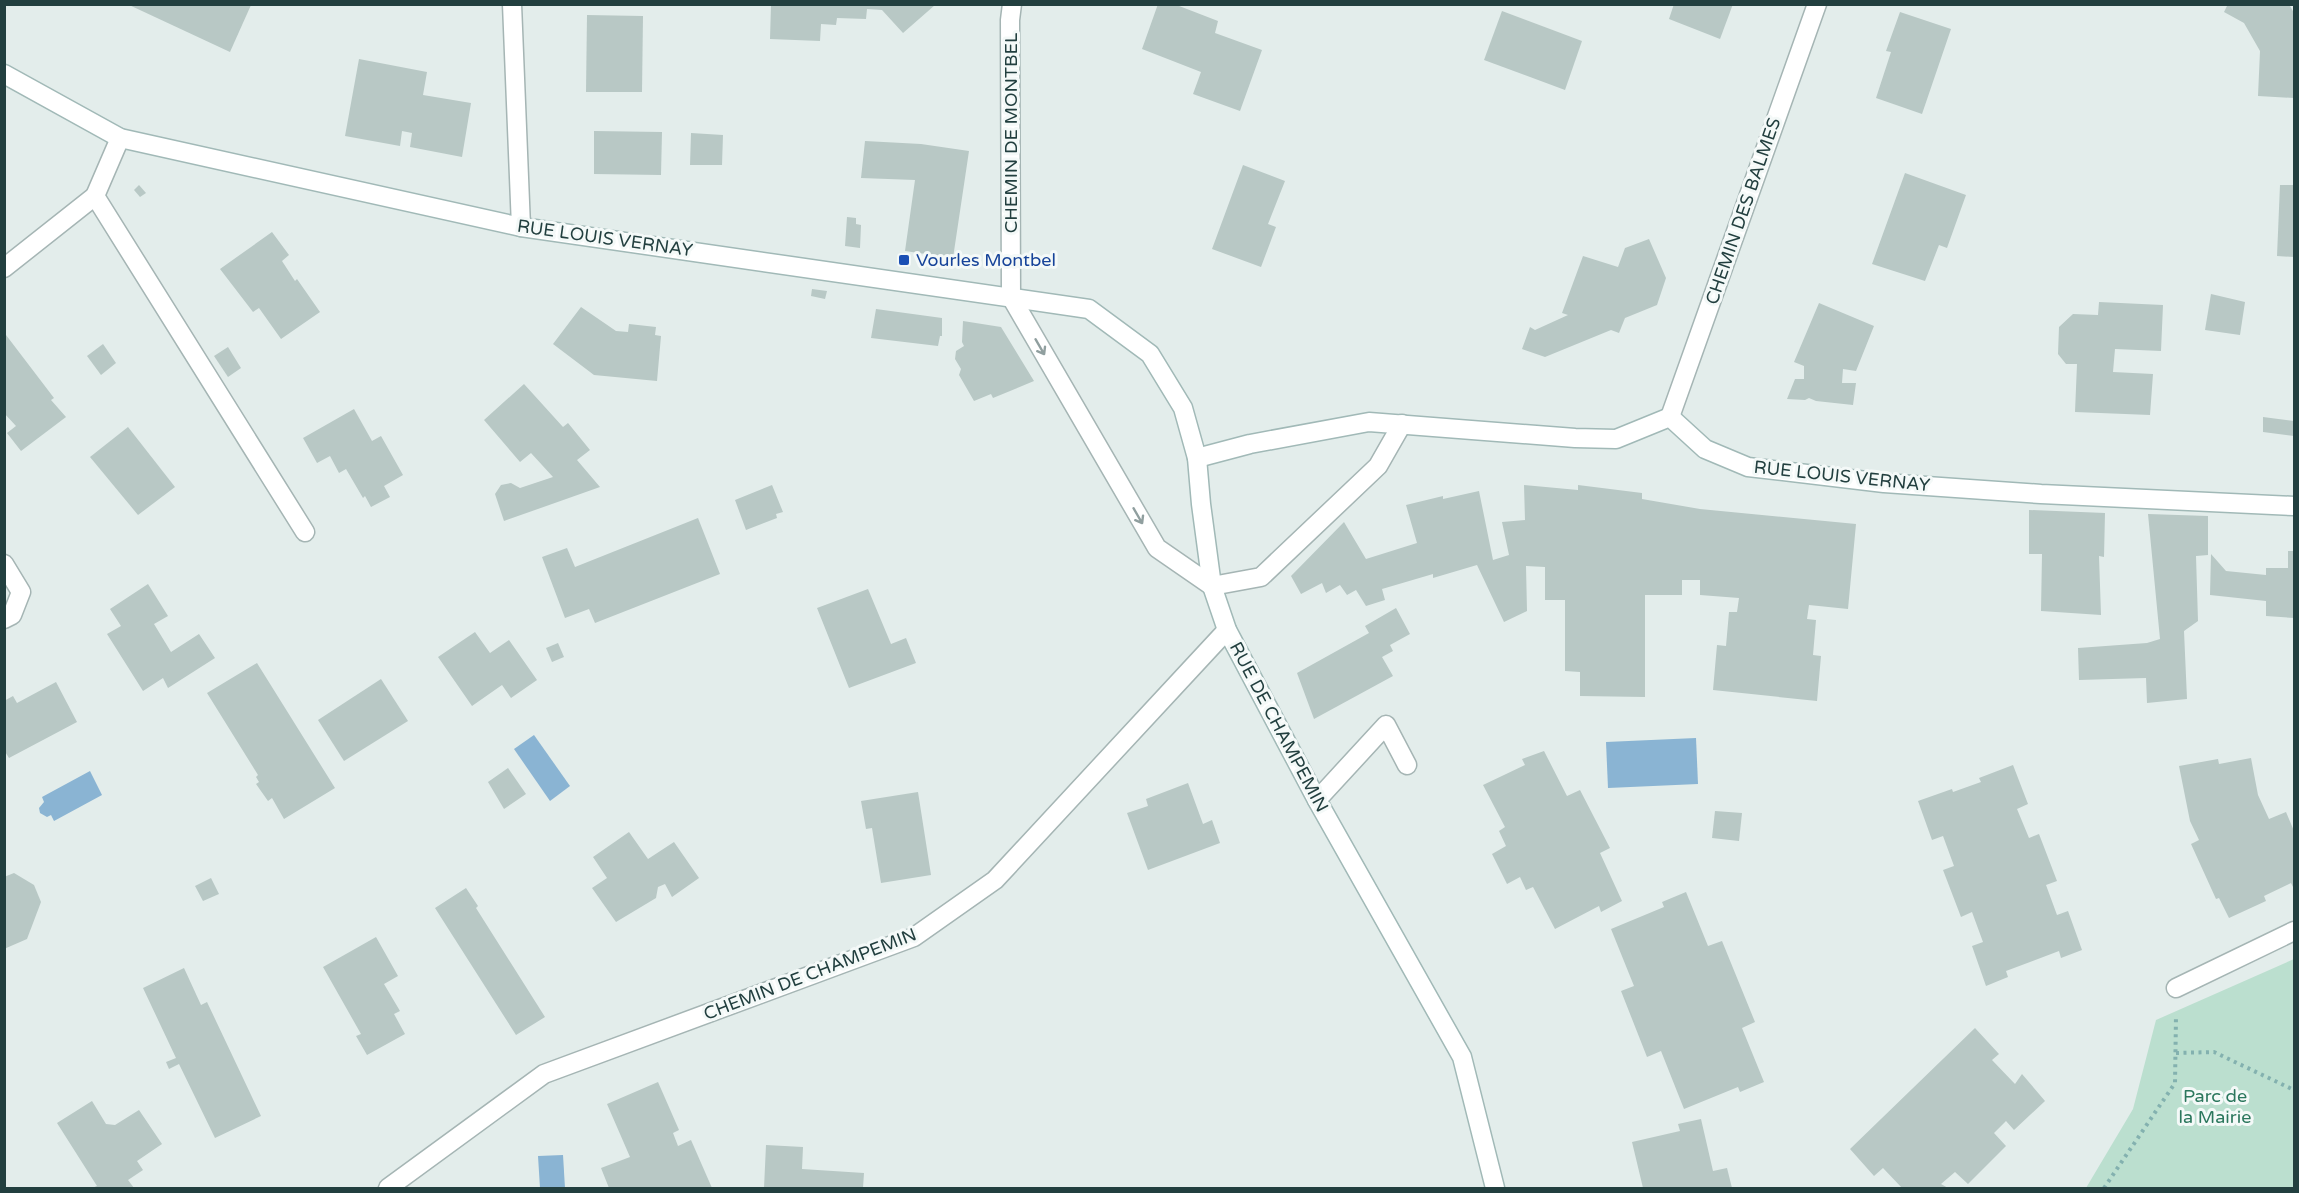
<svg xmlns="http://www.w3.org/2000/svg" width="2299" height="1193" viewBox="0 0 2299 1193" font-family="'Varela Round',sans-serif">
  <rect width="100%" height="100%" fill="#e3edeb"/>
  <polygon fill="#bbdfcf" points="2294,959 2294,1188 2086,1188 2133,1109 2156,1020"/>
  <g fill="#8ab4d3">
    <polygon points="534,735 570,786 550,801 514,749"/>
    <polygon points="1696,738 1698,784 1608,788 1606,742"/>
    <polygon points="90,771 102,795 54,821 51,815 47,817 40,813 39,808 44,802 42,797"/>
    <polygon points="563,1155 565,1188 540,1188 538,1156"/>
  </g>
  <g fill="#b8c8c5">
    <polygon points="127,4 250,4 251,5 230,52"/>
    <polygon points="1158,4 1174,4 1218,21 1215,33 1262,50 1240,111 1193,94 1201,72 1142,49"/>
    <polygon points="1674,4 1733,4 1720,39 1669,19"/>
    <polygon points="2228,4 2289,4 2294,13 2294,98 2258,96 2260,51 2244,23 2224,12"/>
    <polygon points="771,5 935,5 903,33 882,10 867,9 866,19 837,18 836,25 821,24 820,41 770,39"/>
    <polygon points="1502,11 1582,41 1565,90 1484,60"/>
    <polygon points="1900,12 1951,29 1922,114 1876,98 1891,52 1886,51"/>
    <polygon points="587,15 643,16 642,92 586,92"/>
    <polygon points="359,59 427,72 423,95 471,103 462,157 410,147 412,133 402,131 400,146 345,136"/>
    <polygon points="594,131 662,132 661,175 594,174"/>
    <polygon points="691,133 723,135 722,165 690,165"/>
    <polygon points="865,141 921,144 969,151 953,258 905,251 915,180 861,178"/>
    <polygon points="1243,165 1285,181 1268,224 1276,227 1261,267 1212,249"/>
    <polygon points="1905,173 1966,195 1947,248 1939,245 1925,281 1872,264"/>
    <polygon points="139,185 146,193 140,197 134,190"/>
    <polygon points="2280,185 2294,185 2294,257 2277,256"/>
    <polygon points="847,217 856,218 856,224 861,225 860,248 845,246"/>
    <polygon points="272,232 289,255 282,261 295,281 297,279 320,312 281,339 259,308 253,312 220,269"/>
    <polygon points="1649,239 1666,278 1657,305 1625,318 1619,333 1611,330 1545,357 1522,349 1530,327 1535,330 1568,315 1562,313 1583,256 1618,267 1625,248"/>
    <polygon points="812,289 827,291 825,299 811,296"/>
    <polygon points="2211,294 2245,302 2240,335 2205,330"/>
    <polygon points="2099,302 2163,305 2161,351 2115,349 2113,372 2153,374 2150,415 2075,412 2077,364 2066,364 2058,354 2059,327 2073,314 2098,315"/>
    <polygon points="1819,303 1874,326 1856,371 1843,369 1842,383 1856,383 1853,405 1816,401 1809,398 1805,400 1787,399 1795,379 1804,379 1804,366 1794,362"/>
    <polygon points="581,307 616,331 628,332 629,324 656,327 655,335 661,336 657,381 594,375 553,344"/>
    <polygon points="876,309 942,318 942,336 940,336 938,346 871,338"/>
    <polygon points="963,321 1001,327 1034,381 993,398 991,394 974,401 959,375 961,369 955,359 956,351 964,346 962,342"/>
    <polygon points="6,335 54,398 51,400 66,417 21,451 7,433 16,426 4,413"/>
    <polygon points="103,344 116,363 101,375 87,356"/>
    <polygon points="228,347 241,368 228,377 214,356"/>
    <polygon points="524,384 563,427 568,423 590,450 577,460 600,487 504,521 495,494 501,485 511,483 520,488 553,477 531,453 520,462 484,420"/>
    <polygon points="354,409 372,441 381,436 403,475 384,486 390,497 371,507 365,496 363,498 346,469 339,473 330,456 317,463 303,438"/>
    <polygon points="2263,417 2294,421 2294,436 2263,432"/>
    <polygon points="128,427 175,487 138,515 90,457"/>
    <polygon points="772,485 783,512 776,514 777,518 746,530 735,500"/>
    <polygon points="1524,485 1578,490 1578,485 1642,493 1642,499 1700,509 1856,524 1848,609 1809,605 1807,619 1816,620 1813,655 1821,656 1817,701 1713,690 1717,645 1726,646 1729,612 1737,612 1739,598 1700,595 1700,580 1682,580 1682,595 1645,595 1645,697 1580,696 1580,672 1565,671 1565,600 1545,600 1545,567 1526,566 1527,611 1504,622 1477,565 1433,578 1433,574 1382,589 1385,600 1366,606 1356,590 1347,595 1340,585 1326,593 1322,583 1301,594 1291,576 1344,522 1366,559 1417,543 1406,505 1443,496 1443,499 1479,491 1493,560 1509,555 1502,522 1525,520"/>
    <polygon points="2029,510 2105,513 2104,557 2099,556 2101,615 2041,611 2042,554 2029,554"/>
    <polygon points="2148,514 2208,516 2208,555 2196,556 2198,621 2184,631 2187,699 2147,703 2146,678 2079,680 2078,648 2147,643 2160,639"/>
    <polygon points="698,518 720,574 595,623 589,609 565,618 542,557 567,548 575,567"/>
    <polygon points="2288,551 2294,551 2294,618 2266,616 2266,601 2210,595 2211,554 2226,571 2266,575 2266,568 2288,568"/>
    <polygon points="148,584 168,616 154,624 171,652 199,634 215,658 168,688 163,678 143,691 107,634 121,626 110,609"/>
    <polygon points="868,589 891,644 906,638 916,663 849,688 817,608"/>
    <polygon points="1396,608 1410,634 1390,645 1393,651 1382,657 1393,676 1314,719 1297,673 1369,633 1365,626"/>
    <polygon points="475,632 490,653 509,640 537,680 511,698 502,685 472,706 438,657"/>
    <polygon points="558,643 564,657 552,662 546,648"/>
    <polygon points="257,663 335,788 284,819 272,798 268,801 256,784 259,782 256,777 258,775 207,693"/>
    <polygon points="381,679 408,721 344,761 318,720"/>
    <polygon points="56,682 77,722 9,758 4,750 4,701 13,696 17,703"/>
    <polygon points="1544,751 1567,796 1580,790 1610,848 1600,853 1622,901 1601,912 1599,906 1555,929 1533,887 1526,890 1520,877 1507,884 1492,854 1506,846 1499,831 1505,827 1483,785 1525,765 1522,759"/>
    <polygon points="2251,758 2258,795 2269,819 2286,812 2294,831 2294,889 2291,883 2264,896 2266,901 2229,918 2219,898 2216,899 2191,844 2199,840 2190,821 2179,766 2218,759 2219,764"/>
    <polygon points="2013,765 2028,804 2017,809 2029,838 2039,834 2057,881 2046,885 2057,915 2068,911 2082,950 2061,958 2059,951 2006,971 2008,977 1986,986 1972,946 1983,942 1972,912 1961,917 1943,870 1954,866 1943,836 1932,840 1918,801 1952,789 1953,792 1981,782 1979,778"/>
    <polygon points="508,768 526,794 504,809 488,782"/>
    <polygon points="1188,783 1203,824 1212,820 1220,843 1148,870 1127,813 1148,806 1146,799"/>
    <polygon points="918,792 931,875 881,883 872,828 866,829 861,801"/>
    <polygon points="1715,811 1742,813 1739,841 1712,838"/>
    <polygon points="629,832 648,859 674,842 699,878 672,897 665,884 658,887 656,898 616,922 592,888 607,878 593,857"/>
    <polygon points="14,873 34,885 41,902 27,939 4,949 4,877"/>
    <polygon points="211,878 219,894 203,901 195,886"/>
    <polygon points="466,888 478,906 476,908 545,1017 516,1035 435,908"/>
    <polygon points="1686,892 1708,946 1722,941 1755,1022 1742,1028 1764,1082 1740,1092 1738,1087 1684,1109 1661,1051 1647,1057 1621,991 1634,986 1611,929 1664,907 1662,902"/>
    <polygon points="376,937 398,976 384,984 400,1011 394,1014 405,1034 367,1055 356,1036 361,1034 323,967"/>
    <polygon points="184,968 201,1005 207,1002 261,1116 215,1138 179,1064 169,1069 166,1062 176,1058 143,988"/>
    <polygon points="1975,1028 1999,1054 1992,1060 2015,1084 2022,1074 2045,1101 2014,1130 2006,1121 1994,1133 2006,1146 1968,1184 1955,1172 1941,1184 1948,1188 1902,1188 1883,1168 1874,1176 1850,1149"/>
    <polygon points="658,1082 679,1130 673,1133 678,1146 691,1140 712,1188 609,1188 601,1168 630,1157 607,1104"/>
    <polygon points="92,1101 106,1124 115,1125 139,1110 162,1144 137,1161 143,1170 128,1180 134,1188 92,1188 97,1186 57,1123"/>
    <polygon points="1701,1119 1713,1171 1727,1168 1732,1188 1643,1188 1632,1142 1680,1131 1678,1124"/>
    <polygon points="766,1145 803,1147 802,1169 864,1173 863,1188 764,1188"/>
  </g>
  <g fill="none" stroke-linecap="round" stroke-linejoin="round">
    <g stroke="#a5b5b4" stroke-width="21">
      <polyline id="lane" points="1317,800 1386,725 1407,765"/>
    </g>
    <g stroke="#a5b5b4" stroke-width="21">
      <g id="street">
        <polyline points="512,4 521,227"/>
        <polyline points="1012,4 1010,20 1011,297 1157,548 1212,586 1261,577 1378,466 1402,424"/>
        <polyline points="95,196 305,532"/>
        <polyline points="4,268 95,196 120,138"/>
        <polyline points="1670,417 1817,4"/>
        <polyline points="4,564 21,592 12,615 4,619"/>
        <polyline points="2176,988 2294,931"/>
        <polyline points="388,1188 544,1074 914,937 995,880 1227,630"/>
      </g>
    </g>
    <g stroke="#a1b9b7" stroke-width="21">
      <g id="secondary">
        <polyline points="4,74 120,138 521,227 1089,309 1150,354 1183,408 1197,458 1201,504 1212,586 1227,630 1317,800 1462,1057 1495,1188"/>
        <polyline points="1197,458 1250,444 1369,422 1575,438 1616,439 1670,417 1705,449 1748,467 1884,483 2041,494 2294,506"/>
      </g>
    </g>
    <g stroke="#83b1af" stroke-width="4" stroke-dasharray="3 4.5" stroke-linecap="butt">
      <polyline points="2176,1053 2214,1052 2294,1090"/>
      <polyline points="2104,1188 2175,1083 2176,1016"/>
    </g>
    <use href="#lane" stroke="#fff" stroke-width="18"/>
    <use href="#street" stroke="#fff" stroke-width="18"/>
    <use href="#secondary" stroke="#fff" stroke-width="18"/>
  </g>
  <defs><path id="oneway-shaft" d="M-6 0H5M1.5-3L5.5 0L1.5 3" fill="none" stroke-width="1.6" stroke-linecap="round" stroke-linejoin="round" transform="scale(1.5)"/></defs>
  <g stroke="#909f9f">
    <use href="#oneway-shaft" transform="translate(1040 347) rotate(60)"/>
    <use href="#oneway-shaft" transform="translate(1138 516) rotate(60)"/>
  </g>
  <rect fill="#1a4fb4" stroke="#f4f9f8" stroke-width="2" x="898" y="254" width="12" height="12" rx="3"/>
  <g text-anchor="middle" dominant-baseline="central" stroke-width="6" stroke-linejoin="round" paint-order="stroke">
    <g font-size="18" fill="#223f3f" stroke="#f4f9f8">
      <text transform="translate(1011 133) rotate(-90)">CHEMIN DE MONTBEL</text>
      <text transform="translate(1743 211) rotate(-71)">CHEMIN DES BALMES</text>
      <text transform="translate(605 238) rotate(8)">RUE LOUIS VERNAY</text>
      <text transform="translate(1842 476) rotate(6)">RUE LOUIS VERNAY</text>
      <text transform="translate(1279 727) rotate(62)">RUE DE CHAMPEMIN</text>
      <text transform="translate(810 974) rotate(-21)">CHEMIN DE CHAMPEMIN</text>
    </g>
    <g font-size="18" fill="#164399" stroke="#f4f9f8" text-anchor="start">
      <text x="916" y="260">Vourles Montbel</text>
    </g>
    <g font-size="18" fill="#2b775d" stroke="#f4f9f8">
      <text x="2215" y="1096">Parc de<tspan x="2215" dy="21">la Mairie</tspan></text>
    </g>
  </g>
  <rect width="2299" height="1193" fill="none" stroke="#223f3f" stroke-width="12"/>
</svg>
